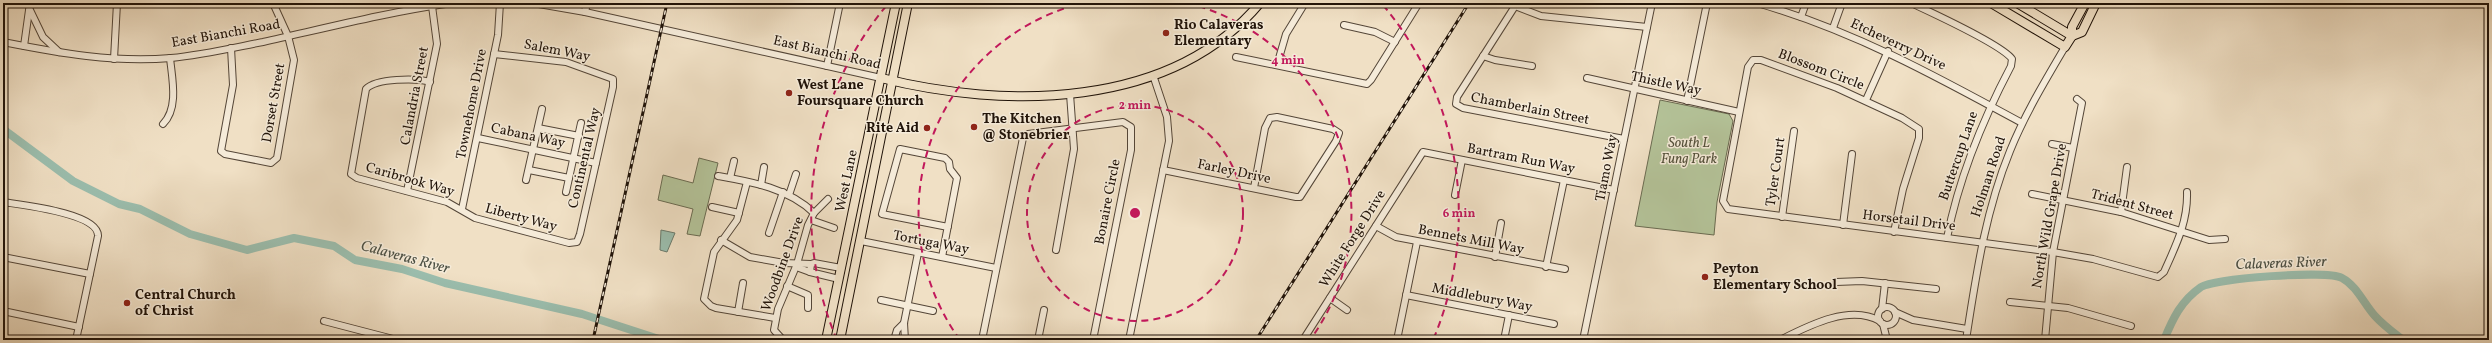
<svg xmlns="http://www.w3.org/2000/svg" width="2492" height="343" viewBox="0 0 2492 343" font-family="Vollkorn,serif">
  <rect width="100%" height="100%" fill="#f0e0c5"/>
  <filter id="stains"><feTurbulence type="fractalNoise" baseFrequency=".005" numOctaves="4"/><feColorMatrix values="0 0 0 0 .2 0 0 0 0 .09 0 0 0 0 .02 0 0 0 .5 -.17"/></filter>
  <radialGradient id="worn" r=".72"><stop offset=".6" stop-color="#630" stop-opacity="0"/><stop offset="1" stop-color="#630" stop-opacity=".3"/></radialGradient>
  <g fill="#b4c399" stroke="#6a6b51">
    <polygon points="1660,100 1729,114 1733,121 1717,202 1714,235 1635,226"/>
    <polygon points="699,158 718,163 700,236 687,234 693,209 658,200 663,175 693,183"/>
  </g>
  <polygon fill="#9bbeae" stroke="#6a7a6c" points="661,230 675,233 667,252 660,250"/>
  <g fill="none" stroke-linecap="round" stroke-linejoin="round">
    <g stroke="#9bbeae" stroke-width="8">
      <polyline points="3,129 73,181 119,204 140,209 190,234 247,250 294,238 334,246 355,260 402,269 445,283 582,314 662,340"/>
      <path d="M2164,340c9,-22 17,-39 37,-53 14,-9 127,-17 141,-9 15,8 22,26 33,38 8,9 19,17 28,24"/>
    </g>
    <g stroke="#544638" stroke-width="8">
      <g id="minor">
        <polyline points="533,3 585,12 881,78"/>
        <polyline points="1517,3 1457,97 1456,104 1463,108 1624,139"/>
        <path d="M1757,3c95,27 179,73 265,120"/>
        <path d="M1911,3c19,9 90,41 101,56l-1,7c-29,55 -52,111 -64,172"/>
        <polyline points="1515,6 1541,16 1647,27"/>
        <polyline points="30,10 43,37 59,52"/>
        <polyline points="585,12 587,3"/>
        <polyline points="1801,17 1806,3"/>
        <polyline points="1344,25 1375,32 1395,42"/>
        <polyline points="1833,28 1842,3"/>
        <path d="M3,42c56,11 111,21 168,16 31,-3 61,-10 92,-16 63,-14 125,-30 189,-39"/>
        <polyline points="24,46 30,3"/>
        <polyline points="231,48 233,85 221,151 225,154 271,163 277,158 294,60 288,36 273,3"/>
        <polyline points="1483,56 1495,60 1532,66"/>
        <polyline points="1236,57 1367,84 1371,80 1419,3"/>
        <polyline points="114,59 117,3"/>
        <polyline points="1277,65 1286,34 1305,3"/>
        <polyline points="827,66 840,3"/>
        <polyline points="1587,78 1739,112"/>
        <path d="M430,82c-13,-4 -54,-4 -64,7l-15,85 6,4 90,24 28,16 94,25 8,-1 3,-8 33,-147v-8l-47,-17 -72,-8"/>
        <polyline points="1866,100 1888,51"/>
        <polyline points="1687,101 1707,3"/>
        <path d="M163,124c16,-16 9,-46 7,-66"/>
        <polyline points="538,128 579,136"/>
        <polyline points="478,138 596,163"/>
        <polyline points="2052,144 2073,148"/>
        <polyline points="529,170 569,178"/>
        <polyline points="1163,170 1296,197 1300,197 1336,141 1339,133 1333,129 1277,117 1270,118 1265,128 1254,188"/>
        <path d="M718,176c34,6 70,12 96,37"/>
        <polyline points="730,178 734,161"/>
        <polyline points="526,180 542,109"/>
        <polyline points="747,182 737,220 714,252 704,299 711,306 716,308 775,318"/>
        <polyline points="761,185 764,167"/>
        <polyline points="407,191 437,44 432,6"/>
        <polyline points="566,192 581,123"/>
        <polyline points="2032,194 2121,212 2209,240 2225,239"/>
        <polyline points="789,195 796,174"/>
        <polyline points="1455,195 1462,160"/>
        <path d="M3,202c19,3 96,11 95,34l-22,104"/>
        <polyline points="712,207 739,213"/>
        <polyline points="462,209 498,35 500,3"/>
        <polyline points="2121,212 2127,167"/>
        <polyline points="1782,217 1794,131"/>
        <polyline points="811,220 834,228"/>
        <polyline points="1843,225 1852,154"/>
        <polyline points="1376,226 1396,237 1565,269"/>
        <path d="M1894,232l9,-43 16,-51v-9l-17,-11 -65,-30 -76,-28h-8l-5,7 -22,118 -3,16 5,8 325,43 40,7 65,18 6,-5c12,-27 24,-50 23,-80"/>
        <polyline points="769,233 783,192"/>
        <polyline points="721,240 750,257 784,263 811,264"/>
        <polyline points="861,241 996,268"/>
        <polyline points="1056,250 1074,149 1070,94"/>
        <polyline points="3,257 90,274"/>
        <polyline points="942,257 957,178 950,169 949,162 945,158 900,149 882,214 948,227"/>
        <polyline points="1495,257 1501,223"/>
        <polyline points="797,264 799,268 810,272"/>
        <polyline points="1546,267 1564,180"/>
        <polyline points="839,279 810,272 811,264 814,263 841,268"/>
        <polyline points="1836,282 1862,281 1936,289"/>
        <polyline points="787,286 808,295 808,308"/>
        <polyline points="1406,295 1554,324"/>
        <polyline points="1330,298 1347,310"/>
        <polyline points="881,300 933,311"/>
        <polyline points="2010,302 2068,308 2131,326"/>
        <circle cx="1887" cy="316" r="9"/>
        <polyline points="1882,309 1885,283"/>
        <polyline points="3,311 79,327"/>
        <polyline points="738,312 743,283"/>
        <polyline points="1895,312 1913,320 1967,329"/>
        <polyline points="324,321 397,340"/>
        <polyline points="1883,324 1887,340"/>
        <polyline points="783,340 774,330 778,309 797,264 808,225 814,213 828,199"/>
        <polyline points="894,340 897,330 904,323"/>
        <polyline points="905,340 904,323 918,253"/>
        <polyline points="982,340 1023,138 1028,134 1123,122 1131,127 1131,150 1093,340"/>
        <polyline points="1038,340 1044,310"/>
        <polyline points="1129,340 1169,141 1167,117 1153,75"/>
        <polyline points="1303,340 1423,152 1614,190"/>
        <polyline points="1397,340 1417,242"/>
        <polyline points="1504,340 1509,315"/>
        <polyline points="1583,340 1652,3"/>
        <path d="M1780,340c28,-14 69,-36 100,-19"/>
        <path d="M1966,340c10,-64 19,-128 44,-189 15,-37 35,-70 55,-104"/>
        <polyline points="2045,340 2053,252 2082,103 2077,99"/>
      </g>
    </g>
    <g stroke="#201309" stroke-width="10">
      <g id="major">
        <polyline points="1991,3 2065,47 2072,36 2082,32 2096,3"/>
        <polyline points="2017,3 2072,36"/>
        <polyline points="2072,36 2072,27 2085,3"/>
        <path d="M881,78c124,31 289,32 379,-75"/>
        <polyline points="826,340 896,3"/>
        <polyline points="840,340 908,3"/>
      </g>
    </g>
    <use href="#minor" stroke="#f5ebd9" stroke-width="6"/>
    <use href="#major" stroke="#f0e0c5" stroke-width="8"/>
    <g stroke="#201309" stroke-width="3">
      <g id="rail">
        <polyline points="593,340 667,3"/>
        <polyline points="1256,340 1469,3"/>
      </g>
    </g>
    <use href="#rail" stroke="#f5ebd9" stroke-width="1.5" stroke-dasharray="4.5" stroke-linecap="butt"/>
  </g>
  <g fill="none" stroke="#c2185b" stroke-width="2" stroke-dasharray="7 5">
    <circle cx="1135" cy="213" r="108"/>
    <path d="M960 340A216 216 0 0 1 1083 3M1187 3A216 216 0 0 1 1310 340"/>
    <path d="M837 340A324 324 0 0 1 887 5M1383 5A324 324 0 0 1 1433 340"/>
  </g>
  <g fill="#8f2418" stroke="#f5ebd9" stroke-width="1.5">
    <circle cx="1166" cy="33" r="4"/>
    <circle cx="789" cy="93" r="4"/>
    <circle cx="974" cy="127" r="4"/>
    <circle cx="927" cy="128" r="4"/>
    <circle cx="1705" cy="277" r="4"/>
    <circle cx="127" cy="303" r="4"/>
  </g>
  <g text-anchor="middle" dominant-baseline="central" stroke-width="3" stroke-linejoin="round" paint-order="stroke">
    <g font-size="14" font-weight="bold" fill="#201309" stroke="#f5ebd9" text-anchor="start">
      <text x="1174" y="25">Rio Calaveras<tspan x="1174" dy="16">Elementary</tspan></text>
      <text x="797" y="85">West Lane<tspan x="797" dy="16">Foursquare Church</tspan></text>
      <text x="982" y="119">The Kitchen<tspan x="982" dy="16">@ Stonebrier</tspan></text>
      <text x="919" y="128" text-anchor="end">Rite Aid</text>
      <text x="1713" y="269">Peyton<tspan x="1713" dy="16">Elementary School</tspan></text>
      <text x="135" y="295">Central Church<tspan x="135" dy="16">of Christ</tspan></text>
    </g>
    <g font-size="14" fill="#201309" stroke="#f5ebd9">
      <text transform="translate(226 34) rotate(-10)">East Bianchi Road</text>
      <text transform="translate(1898 45) rotate(25)">Etcheverry Drive</text>
      <text transform="translate(557 51) rotate(11)">Salem Way</text>
      <text transform="translate(827 53) rotate(13)">East Bianchi Road</text>
      <text transform="translate(1821 70) rotate(21)">Blossom Circle</text>
      <text transform="translate(1666 84) rotate(12)">Thistle Way</text>
      <text transform="translate(415 96) rotate(-79)">Calandria Street</text>
      <text transform="translate(274 103) rotate(-80)">Dorset Street</text>
      <text transform="translate(472 104) rotate(-79)">Townehome Drive</text>
      <text transform="translate(1530 109) rotate(11)">Chamberlain Street</text>
      <text transform="translate(528 136) rotate(12)">Cabana Way</text>
      <text transform="translate(1959 156) rotate(-71)">Buttercup Lane</text>
      <text transform="translate(585 158) rotate(-77)">Continental Way</text>
      <text transform="translate(1521 159) rotate(11)">Bartram Run Way</text>
      <text transform="translate(1607 168) rotate(-79)">Tiamo Way</text>
      <text transform="translate(1234 172) rotate(12)">Farley Drive</text>
      <text transform="translate(1776 172) rotate(-82)">Tyler Court</text>
      <text transform="translate(1989 177) rotate(-72)">Holman Road</text>
      <text transform="translate(410 180) rotate(16)">Caribrook Way</text>
      <text transform="translate(847 181) rotate(-78)">West Lane</text>
      <text transform="translate(1108 202) rotate(-79)">Bonaire Circle</text>
      <text transform="translate(2132 205) rotate(15)">Trident Street</text>
      <text transform="translate(2050 216) rotate(-80)">North Wild Grape Drive</text>
      <text transform="translate(521 218) rotate(15)">Liberty Way</text>
      <text transform="translate(1909 221) rotate(7)">Horsetail Drive</text>
      <text transform="translate(1353 239) rotate(-58)">White Forge Drive</text>
      <text transform="translate(1471 240) rotate(11)">Bennets Mill Way</text>
      <text transform="translate(931 243) rotate(11)">Tortuga Way</text>
      <text transform="translate(783 264) rotate(-70)">Woodbine Drive</text>
      <text transform="translate(1482 298) rotate(11)">Middlebury Way</text>
    </g>
    <g font-size="14" font-style="italic" fill="#54513b" stroke="#f5ebd9">
      <text x="1689" y="143">South L<tspan x="1689" dy="16">Fung Park</tspan></text>
    </g>
    <g font-size="15" font-style="italic" fill="#4b4f43" stroke="#f5ebd9">
      <text transform="translate(405 258) rotate(15)">Calaveras River</text>
      <text transform="translate(2281 264) rotate(-2)">Calaveras River</text>
    </g>
  </g>
  <circle cx="1135" cy="213" r="6" fill="#c2185b" stroke="#f5ebd9" stroke-width="2"/>
  <g font-size="12" text-anchor="middle" font-weight="bold" fill="#c2185b" stroke="#f5ebd9" stroke-width="3" stroke-linejoin="round" paint-order="stroke">
    <text x="1288" y="64">4 min</text>
    <text x="1135" y="109">2 min</text>
    <text x="1459" y="217">6 min</text>
  </g>
  <rect width="2492" height="343" fill="none" stroke="#f0e0c5" stroke-width="16"/>
  <rect x="4" y="4" width="2484" height="335" fill="none" stroke="#201309" stroke-width="2"/>
  <rect x="8" y="8" width="2476" height="327" fill="none" stroke="#201309"/>
  <rect width="100%" height="100%" filter="url(#stains)"/>
  <rect width="100%" height="100%" fill="url(#worn)"/>
</svg>
